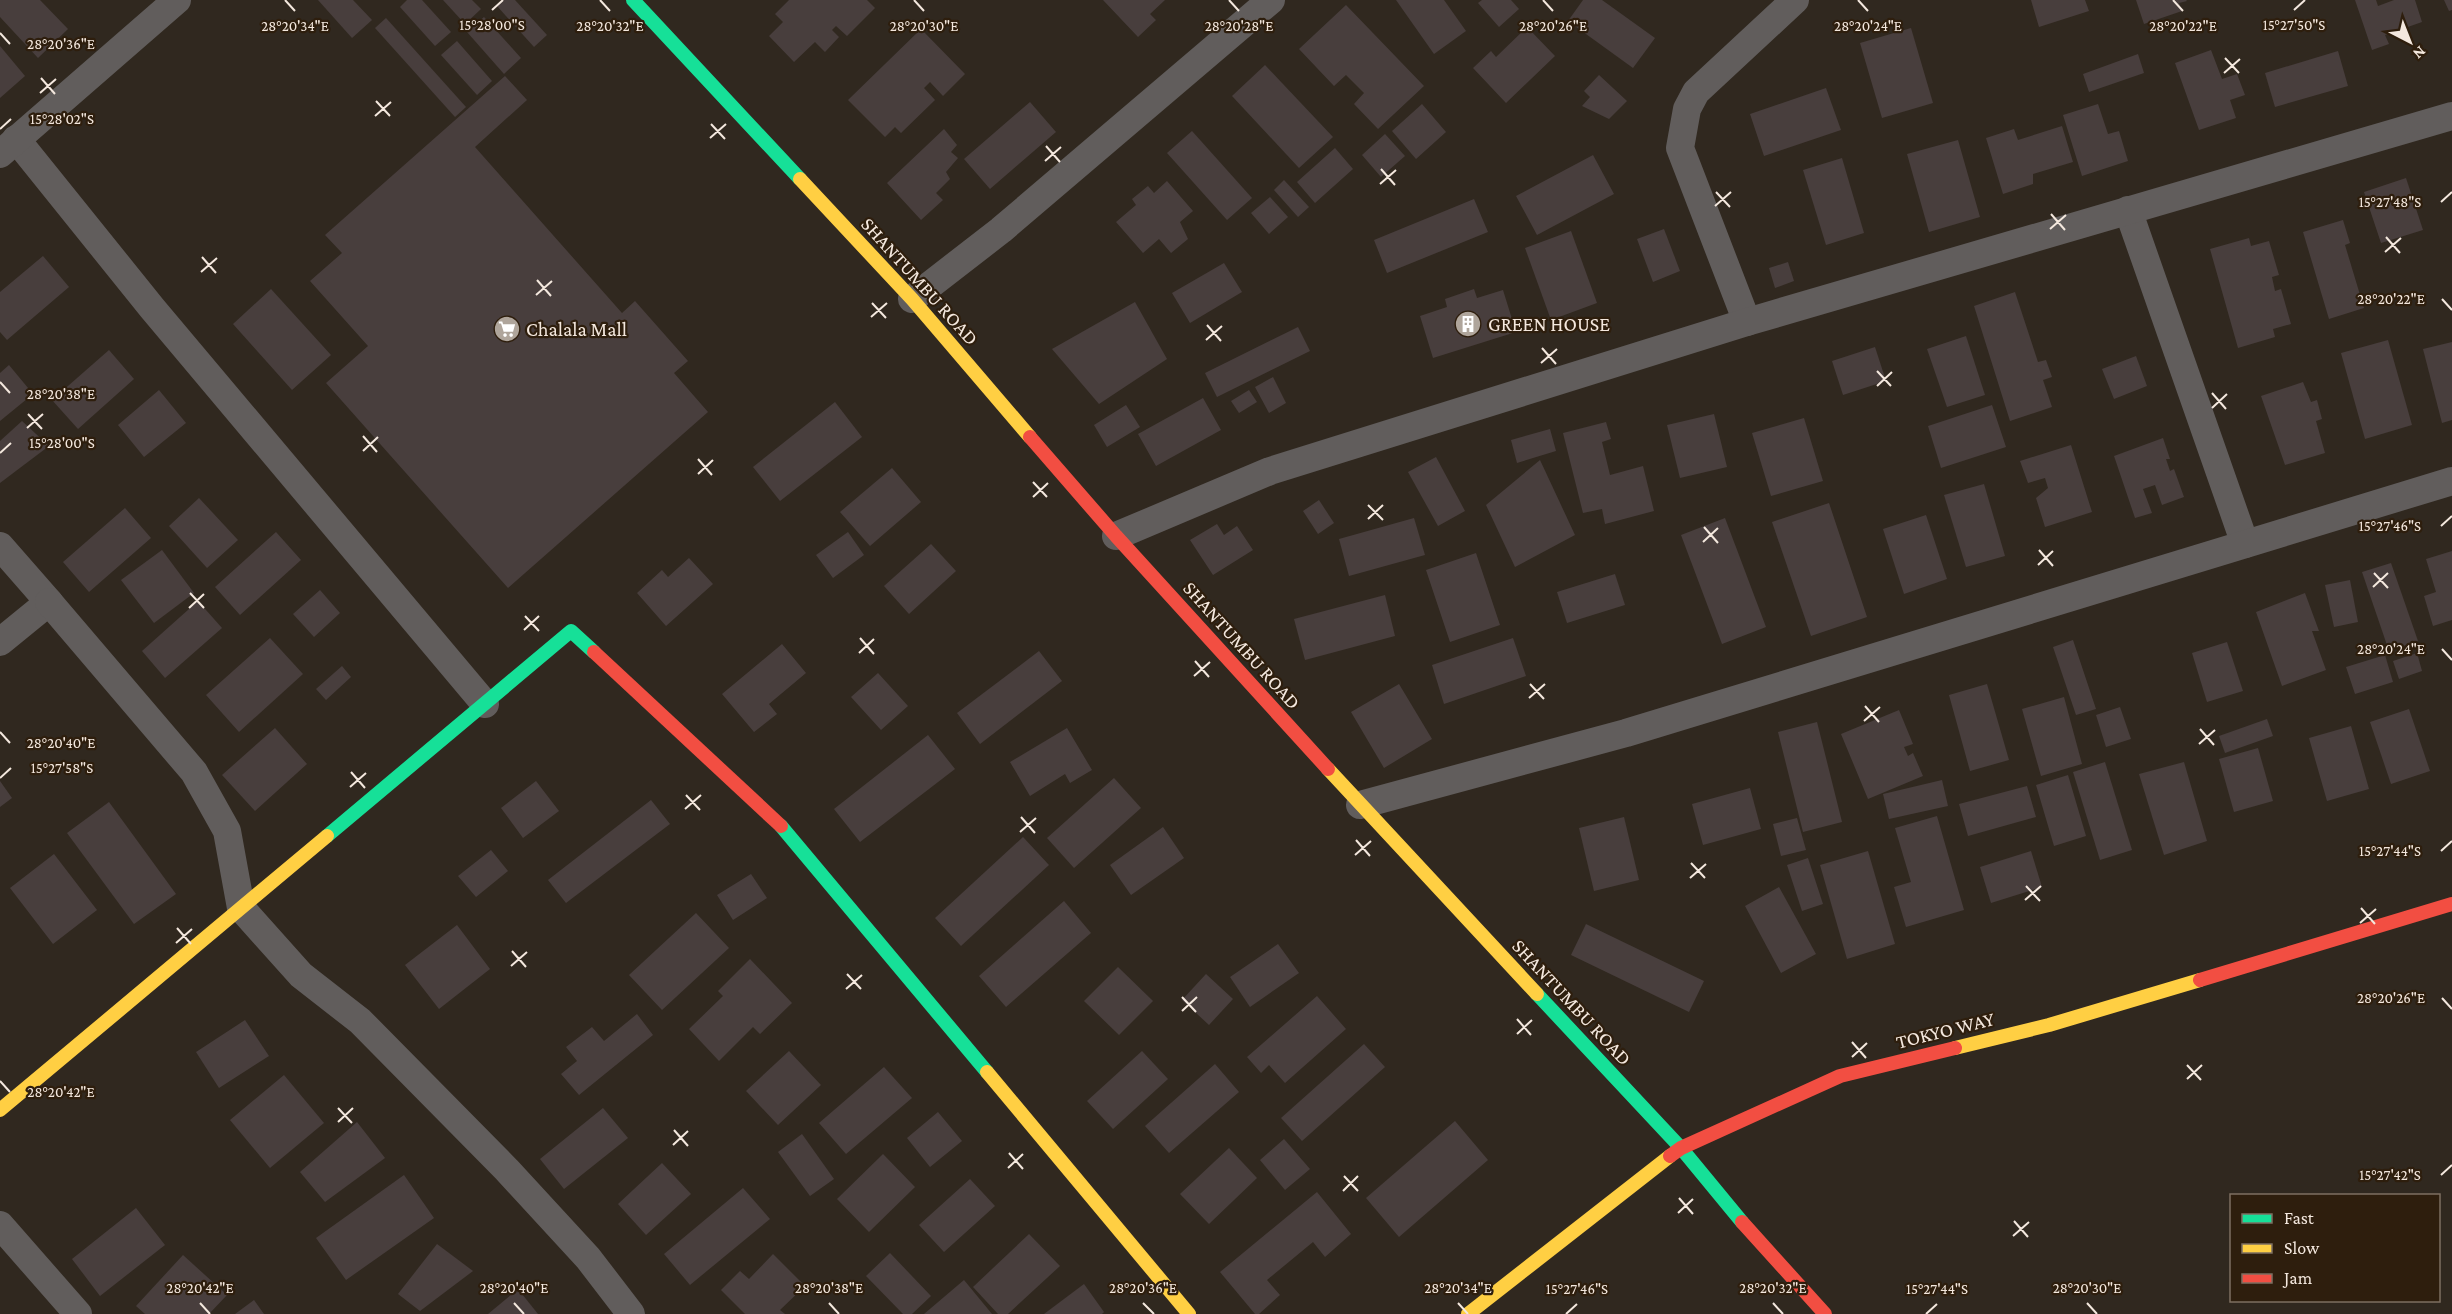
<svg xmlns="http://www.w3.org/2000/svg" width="2452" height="1314" viewBox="0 0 2452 1314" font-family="'Crimson Pro',serif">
  <rect width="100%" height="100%" fill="#30281f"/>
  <g fill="#483e3d">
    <polygon points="0,0 40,0 68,29 38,58 0,17"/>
    <polygon points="318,0 353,0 372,20 352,38"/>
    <polygon points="407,0 422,0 451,32 435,46 400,7"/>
    <polygon points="443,0 472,0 481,9 465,24"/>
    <polygon points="503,0 515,0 547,35 534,47 497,6"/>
    <polygon points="789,0 867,0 875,8 847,36 836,26 832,30 839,37 825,52 815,42 794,62 769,36 783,22 775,14"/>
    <polygon points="1103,0 1165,0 1150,14 1156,20 1138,37"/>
    <polygon points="1396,0 1444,0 1466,31 1434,54"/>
    <polygon points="1482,0 1511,0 1519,9 1499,27 1478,3"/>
    <polygon points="1583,0 1602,0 1655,38 1633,68 1568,21"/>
    <polygon points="2031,0 2085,0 2089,11 2039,27"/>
    <polygon points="2136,0 2186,0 2187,1 2179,3 2182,11 2144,24"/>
    <polygon points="2355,0 2376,0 2378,6 2394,0 2415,0 2422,22 2385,35 2389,44 2372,50"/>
    <polygon points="2444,0 2452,0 2452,10 2449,11"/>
    <polygon points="1346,5 1424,86 1378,129 1354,104 1364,93 1346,75 1334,86 1299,49"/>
    <polygon points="484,17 521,58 504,74 467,32"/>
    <polygon points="386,18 466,107 455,117 375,28"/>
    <polygon points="1527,27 1555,56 1506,103 1473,68 1491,51 1496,57"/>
    <polygon points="1911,28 1933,103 1882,118 1860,43"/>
    <polygon points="921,29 965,74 943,96 930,82 924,88 935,100 901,133 895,127 885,137 848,100"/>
    <polygon points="457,41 492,81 477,95 441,55"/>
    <polygon points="0,46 25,76 0,98"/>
    <polygon points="2211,50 2222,79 2237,74 2245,95 2230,100 2236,118 2199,130 2175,63"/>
    <polygon points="2338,51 2348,86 2275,107 2265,73"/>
    <polygon points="2138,54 2144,73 2089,92 2083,74"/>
    <polygon points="1265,65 1333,137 1299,168 1232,96"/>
    <polygon points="1599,75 1627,101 1609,119 1582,106 1590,97 1584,91"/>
    <polygon points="505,76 527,100 475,147 622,313 635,301 688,361 674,373 708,412 508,588 326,383 368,346 310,281 342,253 325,235"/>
    <polygon points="1826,88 1841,130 1764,156 1750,114"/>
    <polygon points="1030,102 1056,132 990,189 964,159"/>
    <polygon points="1422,104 1446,132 1416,159 1392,131"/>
    <polygon points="2098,104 2108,134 2119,131 2128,161 2082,176 2063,115"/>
    <polygon points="2062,126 2073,162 2033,174 2033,184 2003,194 1986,138 2014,129 2018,140"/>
    <polygon points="944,129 957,145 951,152 958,158 946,172 950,179 936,193 943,200 921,220 887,183"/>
    <polygon points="1192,131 1252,198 1227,220 1167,153"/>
    <polygon points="1385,134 1405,156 1381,177 1362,155"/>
    <polygon points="1958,140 1980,217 1929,232 1907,154"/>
    <polygon points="1335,148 1353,169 1315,203 1297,182"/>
    <polygon points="1593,155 1614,194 1537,235 1516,196"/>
    <polygon points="1842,158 1864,233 1826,245 1803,170"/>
    <polygon points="2406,178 2423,230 2381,243 2364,192"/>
    <polygon points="1284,180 1309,207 1298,217 1274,190"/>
    <polygon points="1167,181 1193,211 1180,222 1188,239 1171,253 1159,239 1143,253 1116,222 1136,205 1132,199 1148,186 1154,193"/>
    <polygon points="1270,197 1288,217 1269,234 1251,213"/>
    <polygon points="1474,199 1488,232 1387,273 1374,240"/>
    <polygon points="2343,220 2350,243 2345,245 2364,308 2329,319 2303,232"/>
    <polygon points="1664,229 1680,271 1653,282 1637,239"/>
    <polygon points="1571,231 1597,303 1551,320 1525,248"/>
    <polygon points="2249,238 2251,246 2269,241 2279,275 2272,277 2275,291 2281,289 2291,324 2273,329 2275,337 2238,348 2210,249"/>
    <polygon points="43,256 69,287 7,340 0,332 0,292"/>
    <polygon points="1788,262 1794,281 1775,288 1769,268"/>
    <polygon points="1224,263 1242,292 1190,323 1172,293"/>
    <polygon points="271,289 331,355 292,390 233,324"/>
    <polygon points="1474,289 1477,298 1503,290 1516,332 1433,358 1420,316 1447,307 1445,299"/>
    <polygon points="2015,292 2038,362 2046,360 2052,377 2043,380 2052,407 2010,421 1974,306"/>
    <polygon points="1135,302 1167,359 1099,404 1052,349"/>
    <polygon points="1298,327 1310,351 1217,397 1205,373"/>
    <polygon points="1966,336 1985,395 1947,407 1927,349"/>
    <polygon points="2388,340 2412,425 2365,439 2341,353"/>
    <polygon points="2452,342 2452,420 2442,423 2423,349"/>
    <polygon points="1875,347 1886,381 1843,395 1832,361"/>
    <polygon points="109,350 134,379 78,429 52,400"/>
    <polygon points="2136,356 2147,386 2114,399 2102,369"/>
    <polygon points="9,365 33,394 0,421 0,373"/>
    <polygon points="1273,377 1286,403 1269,413 1255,387"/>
    <polygon points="2303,382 2311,402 2317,400 2322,419 2316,421 2325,453 2285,465 2261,396"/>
    <polygon points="159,390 186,423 144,457 118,425"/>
    <polygon points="1249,390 1257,402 1239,413 1231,401"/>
    <polygon points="1203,398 1221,430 1156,466 1138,434"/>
    <polygon points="835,402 862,437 780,501 753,467"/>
    <polygon points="1126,405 1140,427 1107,447 1094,425"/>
    <polygon points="1992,405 2006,447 1941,468 1928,426"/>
    <polygon points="1714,414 1727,467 1680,478 1667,425"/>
    <polygon points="1804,418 1823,481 1771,496 1752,433"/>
    <polygon points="22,421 49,446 0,483 0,441"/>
    <polygon points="1606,422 1611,439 1602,442 1610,475 1643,466 1654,511 1605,524 1602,509 1583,513 1563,433"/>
    <polygon points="1550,429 1556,451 1517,463 1511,440"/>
    <polygon points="2163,438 2170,459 2166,459 2170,471 2174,469 2184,497 2162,505 2155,485 2143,489 2152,513 2135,518 2114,456"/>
    <polygon points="2071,445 2092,512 2045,527 2036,498 2048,488 2045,478 2028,483 2020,461"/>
    <polygon points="1436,457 1465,511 1438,526 1408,472"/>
    <polygon points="1540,460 1575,535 1515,567 1486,505"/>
    <polygon points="892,468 921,502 870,546 840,512"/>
    <polygon points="1984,484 2005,556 1966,567 1944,495"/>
    <polygon points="199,498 238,540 207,568 169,526"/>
    <polygon points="1319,500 1334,523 1318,534 1303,511"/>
    <polygon points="1829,503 1867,617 1811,636 1772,522"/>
    <polygon points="125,508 151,538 89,592 63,562"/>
    <polygon points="1926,515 1947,579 1904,594 1883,529"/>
    <polygon points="1414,518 1425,555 1349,576 1339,539"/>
    <polygon points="1725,518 1766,627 1722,644 1681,535"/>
    <polygon points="1217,524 1224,535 1237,526 1253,550 1213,575 1190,540"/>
    <polygon points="276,532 301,560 240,615 215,587"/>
    <polygon points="848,532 864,555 833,578 816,555"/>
    <polygon points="931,544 956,571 909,614 884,586"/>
    <polygon points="162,550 194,593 154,623 121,580"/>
    <polygon points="2452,551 2452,620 2433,626 2424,596 2436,592 2426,559"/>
    <polygon points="1476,553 1500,625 1450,642 1426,570"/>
    <polygon points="689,558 713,584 666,626 637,593 662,570 668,577"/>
    <polygon points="2391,563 2418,641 2389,651 2362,572"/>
    <polygon points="1615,574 1625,605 1567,623 1557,592"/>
    <polygon points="2350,580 2358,622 2334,627 2325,585"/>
    <polygon points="320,590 340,613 314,637 293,614"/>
    <polygon points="2305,593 2319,631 2312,631 2326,670 2282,686 2256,612"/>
    <polygon points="1385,595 1395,636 1305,660 1294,619"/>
    <polygon points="198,601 222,628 165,678 142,651"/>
    <polygon points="270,638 303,674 239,732 206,695"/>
    <polygon points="1513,638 1526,676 1444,704 1432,665"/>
    <polygon points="2073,640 2096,709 2076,715 2053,647"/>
    <polygon points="2227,642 2243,691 2207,702 2192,653"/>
    <polygon points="782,644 806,673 769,704 777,714 754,732 722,694"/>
    <polygon points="1039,651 1062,681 980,744 957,713"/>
    <polygon points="2417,653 2422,671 2399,679 2393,661"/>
    <polygon points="2385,655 2393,682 2355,694 2346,667"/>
    <polygon points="342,666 351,677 326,700 316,689"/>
    <polygon points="878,673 908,706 881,730 851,697"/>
    <polygon points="1399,684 1432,739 1384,768 1351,712"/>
    <polygon points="1987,684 2009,760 1970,771 1949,695"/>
    <polygon points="2064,697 2082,764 2041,776 2022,709"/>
    <polygon points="2120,707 2131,739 2106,747 2096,715"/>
    <polygon points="2409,709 2430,771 2391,784 2370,722"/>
    <polygon points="1899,710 1913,744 1904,747 1908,756 1913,753 1923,776 1868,799 1841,734"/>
    <polygon points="2267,719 2273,736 2225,753 2219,736"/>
    <polygon points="1817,722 1842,822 1803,832 1778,732"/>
    <polygon points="2351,726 2369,789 2327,801 2309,738"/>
    <polygon points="275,728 307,764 255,811 222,775"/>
    <polygon points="1067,728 1092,770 1070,783 1065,774 1030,796 1010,762"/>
    <polygon points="928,735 955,769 860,842 834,809"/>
    <polygon points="2258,748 2273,801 2234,812 2219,759"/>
    <polygon points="2105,762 2132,850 2100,860 2073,772"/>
    <polygon points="2184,762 2207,841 2164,855 2139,774"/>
    <polygon points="2068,775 2086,836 2054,846 2036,785"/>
    <polygon points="1114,778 1141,808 1074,868 1047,838"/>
    <polygon points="1942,780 1948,806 1889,819 1883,794"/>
    <polygon points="0,781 12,798 0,807"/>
    <polygon points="536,781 559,811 523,838 501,808"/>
    <polygon points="2027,786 2036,817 1968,836 1959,804"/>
    <polygon points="1750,788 1761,829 1703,845 1692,804"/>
    <polygon points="651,800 670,824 566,903 548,880"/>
    <polygon points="109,802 176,894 134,924 67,833"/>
    <polygon points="1937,816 1964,910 1906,927 1894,887 1911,882 1895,828"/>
    <polygon points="1624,817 1639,880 1594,891 1579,828"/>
    <polygon points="1797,818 1806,850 1781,856 1773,824"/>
    <polygon points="1163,827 1184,858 1131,895 1110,865"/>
    <polygon points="1023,837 1049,865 961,946 935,918"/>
    <polygon points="491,850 508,871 476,897 458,876"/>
    <polygon points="1868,851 1895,944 1847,959 1820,865"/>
    <polygon points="2031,851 2042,887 1991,903 1980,867"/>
    <polygon points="54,854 97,910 53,944 10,888"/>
    <polygon points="1808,858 1823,904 1802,911 1787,865"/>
    <polygon points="751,874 767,898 733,920 717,895"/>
    <polygon points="1779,887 1816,954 1781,973 1745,906"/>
    <polygon points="1064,901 1091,933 1006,1007 979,976"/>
    <polygon points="696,913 729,948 662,1010 629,975"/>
    <polygon points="1586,924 1704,981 1689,1012 1571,955"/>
    <polygon points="457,925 490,969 439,1009 405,965"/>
    <polygon points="1278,944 1299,973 1250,1007 1230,977"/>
    <polygon points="750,959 792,1003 760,1034 753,1027 719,1061 689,1029 723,996 718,991"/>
    <polygon points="1118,967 1153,1001 1119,1035 1084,1001"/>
    <polygon points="1206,974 1233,999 1209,1025 1182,1000"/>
    <polygon points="1317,996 1346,1029 1285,1083 1269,1065 1261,1073 1247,1057"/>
    <polygon points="637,1014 653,1035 579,1095 561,1074 577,1061 566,1047 592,1027 604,1041"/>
    <polygon points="245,1020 269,1056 219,1088 196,1052"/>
    <polygon points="1364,1044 1385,1067 1302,1141 1281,1118"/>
    <polygon points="789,1051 821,1085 778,1125 746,1091"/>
    <polygon points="1142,1051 1168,1079 1113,1129 1087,1101"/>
    <polygon points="1215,1064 1239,1092 1169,1153 1145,1126"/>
    <polygon points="884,1067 912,1098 846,1154 819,1123"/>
    <polygon points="284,1075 324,1123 270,1168 230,1120"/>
    <polygon points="603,1108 628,1138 564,1189 540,1159"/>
    <polygon points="938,1112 962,1141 930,1167 907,1138"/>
    <polygon points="1455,1121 1488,1160 1399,1237 1366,1198"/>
    <polygon points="357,1122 385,1158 325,1202 300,1172"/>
    <polygon points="802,1134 834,1179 810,1196 778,1152"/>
    <polygon points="1284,1139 1310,1169 1285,1190 1260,1160"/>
    <polygon points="1229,1148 1257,1178 1209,1224 1180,1194"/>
    <polygon points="883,1154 915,1187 869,1232 837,1199"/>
    <polygon points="662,1163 691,1194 646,1235 618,1204"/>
    <polygon points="404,1175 434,1218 346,1280 316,1238"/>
    <polygon points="970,1179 995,1206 944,1252 919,1225"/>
    <polygon points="743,1188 770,1219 690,1285 664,1254"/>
    <polygon points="1317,1192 1351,1234 1325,1257 1313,1242 1267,1280 1280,1295 1259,1314 1255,1314 1220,1272"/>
    <polygon points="136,1208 165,1245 100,1296 72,1259"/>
    <polygon points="1029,1234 1060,1266 1008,1314 998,1314 973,1287"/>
    <polygon points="437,1244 473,1271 420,1311 398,1294"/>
    <polygon points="890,1253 931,1296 912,1314 903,1314 866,1276"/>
    <polygon points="773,1254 805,1286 780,1310 785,1314 745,1314 721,1290 740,1271 749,1279"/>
    <polygon points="183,1255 227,1295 209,1314 145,1314 136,1306"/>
    <polygon points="964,1280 992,1314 924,1314"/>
    <polygon points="1084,1284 1104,1312 1102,1314 1044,1314"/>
    <polygon points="518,1289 538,1314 488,1314"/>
    <polygon points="254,1300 264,1314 235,1314"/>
  </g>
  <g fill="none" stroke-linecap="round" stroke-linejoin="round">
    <g stroke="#615d5c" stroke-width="28">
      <polyline points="16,139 152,308 485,704"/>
      <polyline points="0,154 177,0"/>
      <polyline points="2128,210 2245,544"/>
      <polyline points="912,299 1001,230 1271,0"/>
      <polyline points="1747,322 1680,148 1687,109 1696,92 1795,0"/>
      <polyline points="1116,536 1270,471 1747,322 2452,116"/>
      <polyline points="0,546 49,602 0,642"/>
      <polyline points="49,602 194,772 227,831 241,908 301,975 360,1021 507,1170 588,1258 631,1314"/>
      <polyline points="1360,805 1626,733 2452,481"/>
      <polyline points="0,1225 78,1314"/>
    </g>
    <g stroke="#16e098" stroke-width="14">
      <polyline points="633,0 800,179"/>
      <polyline points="781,826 987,1072"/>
      <polyline points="327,836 571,631 594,652"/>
      <polyline points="1537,994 1681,1148 1742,1222"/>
    </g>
    <g stroke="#ffcf43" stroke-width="14">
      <polyline points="800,179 912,299 1030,437"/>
      <polyline points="1328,769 1537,994"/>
      <polyline points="1955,1048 2049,1025 2200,980"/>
      <polyline points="987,1072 1189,1314"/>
      <polyline points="0,1110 327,836"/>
      <polyline points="1468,1314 1670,1156"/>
    </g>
    <g stroke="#f24e42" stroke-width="14">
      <polyline points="1030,437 1116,536 1328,769"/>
      <polyline points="594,652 781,826"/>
      <polyline points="2200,980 2452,904"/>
      <polyline points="1670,1156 1681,1148 1840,1076 1955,1048"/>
      <polyline points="1742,1222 1825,1314"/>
    </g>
  </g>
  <path fill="none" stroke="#f4e8de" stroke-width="2" d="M285,0l10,11M600,0l10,11M914,0l10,11M1229,0l10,11M1543,0l10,11M1858,0l10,11M2173,0l10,11M492,10l11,-10M2294,10l11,-10M0,33l10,11M2225,58l14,15M2224,73l16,-14M41,78l14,16M40,93l16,-14M376,101l14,15M375,116l16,-14M711,124l14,15M0,129l11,-10M710,138l16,-14M1046,146l14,16M1045,161l16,-14M1381,169l14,16M1380,184l16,-14M1716,192l14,15M2441,202l11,-10M1715,206l16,-14M2051,214l14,16M2050,229l16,-14M2386,237l14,16M2385,252l16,-14M202,257l14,16M201,272l16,-14M537,280l14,16M536,295l16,-14M2442,299l10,11M872,303l14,15M871,317l16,-14M1207,325l14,16M1206,340l16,-14M1542,348l14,16M1541,363l16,-14M1877,371l14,15M0,382l10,11M1877,386l15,-14M2212,393l14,16M2212,408l15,-14M28,414l14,15M27,428l16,-14M363,436l14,16M363,451l15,-14M0,453l11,-10M698,459l14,16M698,474l15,-14M1033,482l14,15M1033,497l15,-14M1368,505l15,15M1368,519l15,-14M2441,526l11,-10M1704,527l14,16M1703,542l15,-14M2039,550l14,16M2038,565l15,-14M2374,573l14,15M2373,587l15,-14M190,593l14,15M189,608l15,-14M525,616l14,15M524,630l15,-14M860,638l14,16M2442,649l10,11M859,653l15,-14M1195,661l14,16M1194,676l16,-14M1530,684l14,15M1529,698l16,-14M1865,706l14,16M1864,721l16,-14M2200,729l14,16M0,732l10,11M2199,744l16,-14M351,772l14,16M0,778l11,-10M350,787l16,-14M686,795l14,15M685,809l16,-14M1021,817l14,16M1020,832l16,-14M1356,840l14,16M2441,851l11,-10M1355,855l16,-14M1691,863l14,15M1690,878l16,-14M2026,886l14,15M2025,900l16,-14M2361,908l14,16M2360,923l16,-14M177,928l14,16M176,943l16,-14M512,951l14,16M511,966l16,-14M847,974l14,15M846,989l16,-14M1182,997l14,15M2442,998l10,11M1182,1011l15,-14M1517,1019l14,16M1517,1034l15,-14M1852,1042l14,16M1852,1057l15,-14M2187,1065l14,15M2187,1079l15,-14M0,1081l10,11M338,1108l14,15M338,1122l15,-14M674,1130l14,16M673,1145l15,-14M1009,1153l14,16M1008,1168l15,-14M2441,1175l11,-10M1344,1176l14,15M1343,1191l15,-15M1679,1198l14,16M1678,1213l15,-14M2014,1221l14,16M2013,1236l16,-14M200,1303l10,11M514,1303l10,11M829,1303l10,11M1143,1303l11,11M1458,1303l10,11M1773,1303l10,11M2087,1303l10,11M1566,1314l11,-10M1926,1314l11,-10"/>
  <defs>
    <g id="building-disc" transform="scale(1.35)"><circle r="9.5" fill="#afa59b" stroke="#2e1e0d"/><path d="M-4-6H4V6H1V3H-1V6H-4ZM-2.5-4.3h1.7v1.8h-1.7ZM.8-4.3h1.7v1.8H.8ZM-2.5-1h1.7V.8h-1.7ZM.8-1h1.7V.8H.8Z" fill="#fff"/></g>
    <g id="supermarket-disc" transform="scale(1.35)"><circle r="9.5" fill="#afa59b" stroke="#2e1e0d"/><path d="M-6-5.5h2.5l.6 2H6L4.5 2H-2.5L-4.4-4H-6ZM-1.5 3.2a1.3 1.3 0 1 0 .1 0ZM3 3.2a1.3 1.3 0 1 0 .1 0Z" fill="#fff"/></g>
  </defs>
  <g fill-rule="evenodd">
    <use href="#building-disc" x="1468" y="324"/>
    <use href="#supermarket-disc" x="507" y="329"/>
  </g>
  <g text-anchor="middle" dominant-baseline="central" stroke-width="4.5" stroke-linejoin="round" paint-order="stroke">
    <g font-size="20" fill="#f4e8de" stroke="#2e1e0d">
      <text transform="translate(920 281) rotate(48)">SHANTUMBU ROAD</text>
      <text transform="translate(1242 645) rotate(48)">SHANTUMBU ROAD</text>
      <text transform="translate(1572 1002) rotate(47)">SHANTUMBU ROAD</text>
      <text transform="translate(1945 1030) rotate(-14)">TOKYO WAY</text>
    </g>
    <g font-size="20" fill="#f4e8de" stroke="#2e1e0d" text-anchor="start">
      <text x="1488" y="324">GREEN HOUSE</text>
      <text x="526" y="329">Chalala Mall</text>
    </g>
  </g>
  <g font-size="15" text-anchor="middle" fill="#f4e8de" stroke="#2e1e0d" stroke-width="4.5" stroke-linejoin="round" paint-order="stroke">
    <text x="492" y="30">15°28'00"S</text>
    <text x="2294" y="30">15°27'50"S</text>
    <text x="295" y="31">28°20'34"E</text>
    <text x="610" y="31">28°20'32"E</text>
    <text x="924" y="31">28°20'30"E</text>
    <text x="1239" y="31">28°20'28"E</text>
    <text x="1553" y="31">28°20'26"E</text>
    <text x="1868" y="31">28°20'24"E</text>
    <text x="2183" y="31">28°20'22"E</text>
    <text x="61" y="49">28°20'36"E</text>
    <text x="62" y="124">15°28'02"S</text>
    <text x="2390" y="207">15°27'48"S</text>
    <text x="2391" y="304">28°20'22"E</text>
    <text x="61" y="399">28°20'38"E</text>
    <text x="62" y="448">15°28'00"S</text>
    <text x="2390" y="531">15°27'46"S</text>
    <text x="2391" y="654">28°20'24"E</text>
    <text x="61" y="748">28°20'40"E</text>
    <text x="62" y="773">15°27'58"S</text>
    <text x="2390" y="856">15°27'44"S</text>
    <text x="2391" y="1003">28°20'26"E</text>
    <text x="61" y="1097">28°20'42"E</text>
    <text x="2390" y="1180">15°27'42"S</text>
    <text x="200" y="1293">28°20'42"E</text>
    <text x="514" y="1293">28°20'40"E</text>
    <text x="829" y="1293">28°20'38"E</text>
    <text x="1143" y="1293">28°20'36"E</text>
    <text x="1458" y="1293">28°20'34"E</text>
    <text x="1773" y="1293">28°20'32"E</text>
    <text x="2087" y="1293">28°20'30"E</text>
    <text x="1577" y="1294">15°27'46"S</text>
    <text x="1937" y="1294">15°27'44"S</text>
  </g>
  <rect x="2230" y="1194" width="210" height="108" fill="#2e1e0d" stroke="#7d6f61" stroke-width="1.5"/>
  <rect x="2242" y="1214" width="30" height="9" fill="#16e098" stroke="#7d6f61" stroke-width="1.5"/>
  <text x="2284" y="1224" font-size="18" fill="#f4e8de">Fast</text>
  <rect x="2242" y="1244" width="30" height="9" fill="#ffcf43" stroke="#7d6f61" stroke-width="1.5"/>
  <text x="2284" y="1254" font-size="18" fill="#f4e8de">Slow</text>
  <rect x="2242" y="1274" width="30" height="9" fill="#f24e42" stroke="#7d6f61" stroke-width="1.5"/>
  <text x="2284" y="1284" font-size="18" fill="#f4e8de">Jam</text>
  <g transform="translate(2410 42) rotate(138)" stroke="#2e1e0d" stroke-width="4.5" paint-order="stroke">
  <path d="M0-4.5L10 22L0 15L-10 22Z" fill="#f4e8de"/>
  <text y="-9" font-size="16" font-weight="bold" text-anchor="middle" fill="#f4e8de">N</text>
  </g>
</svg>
